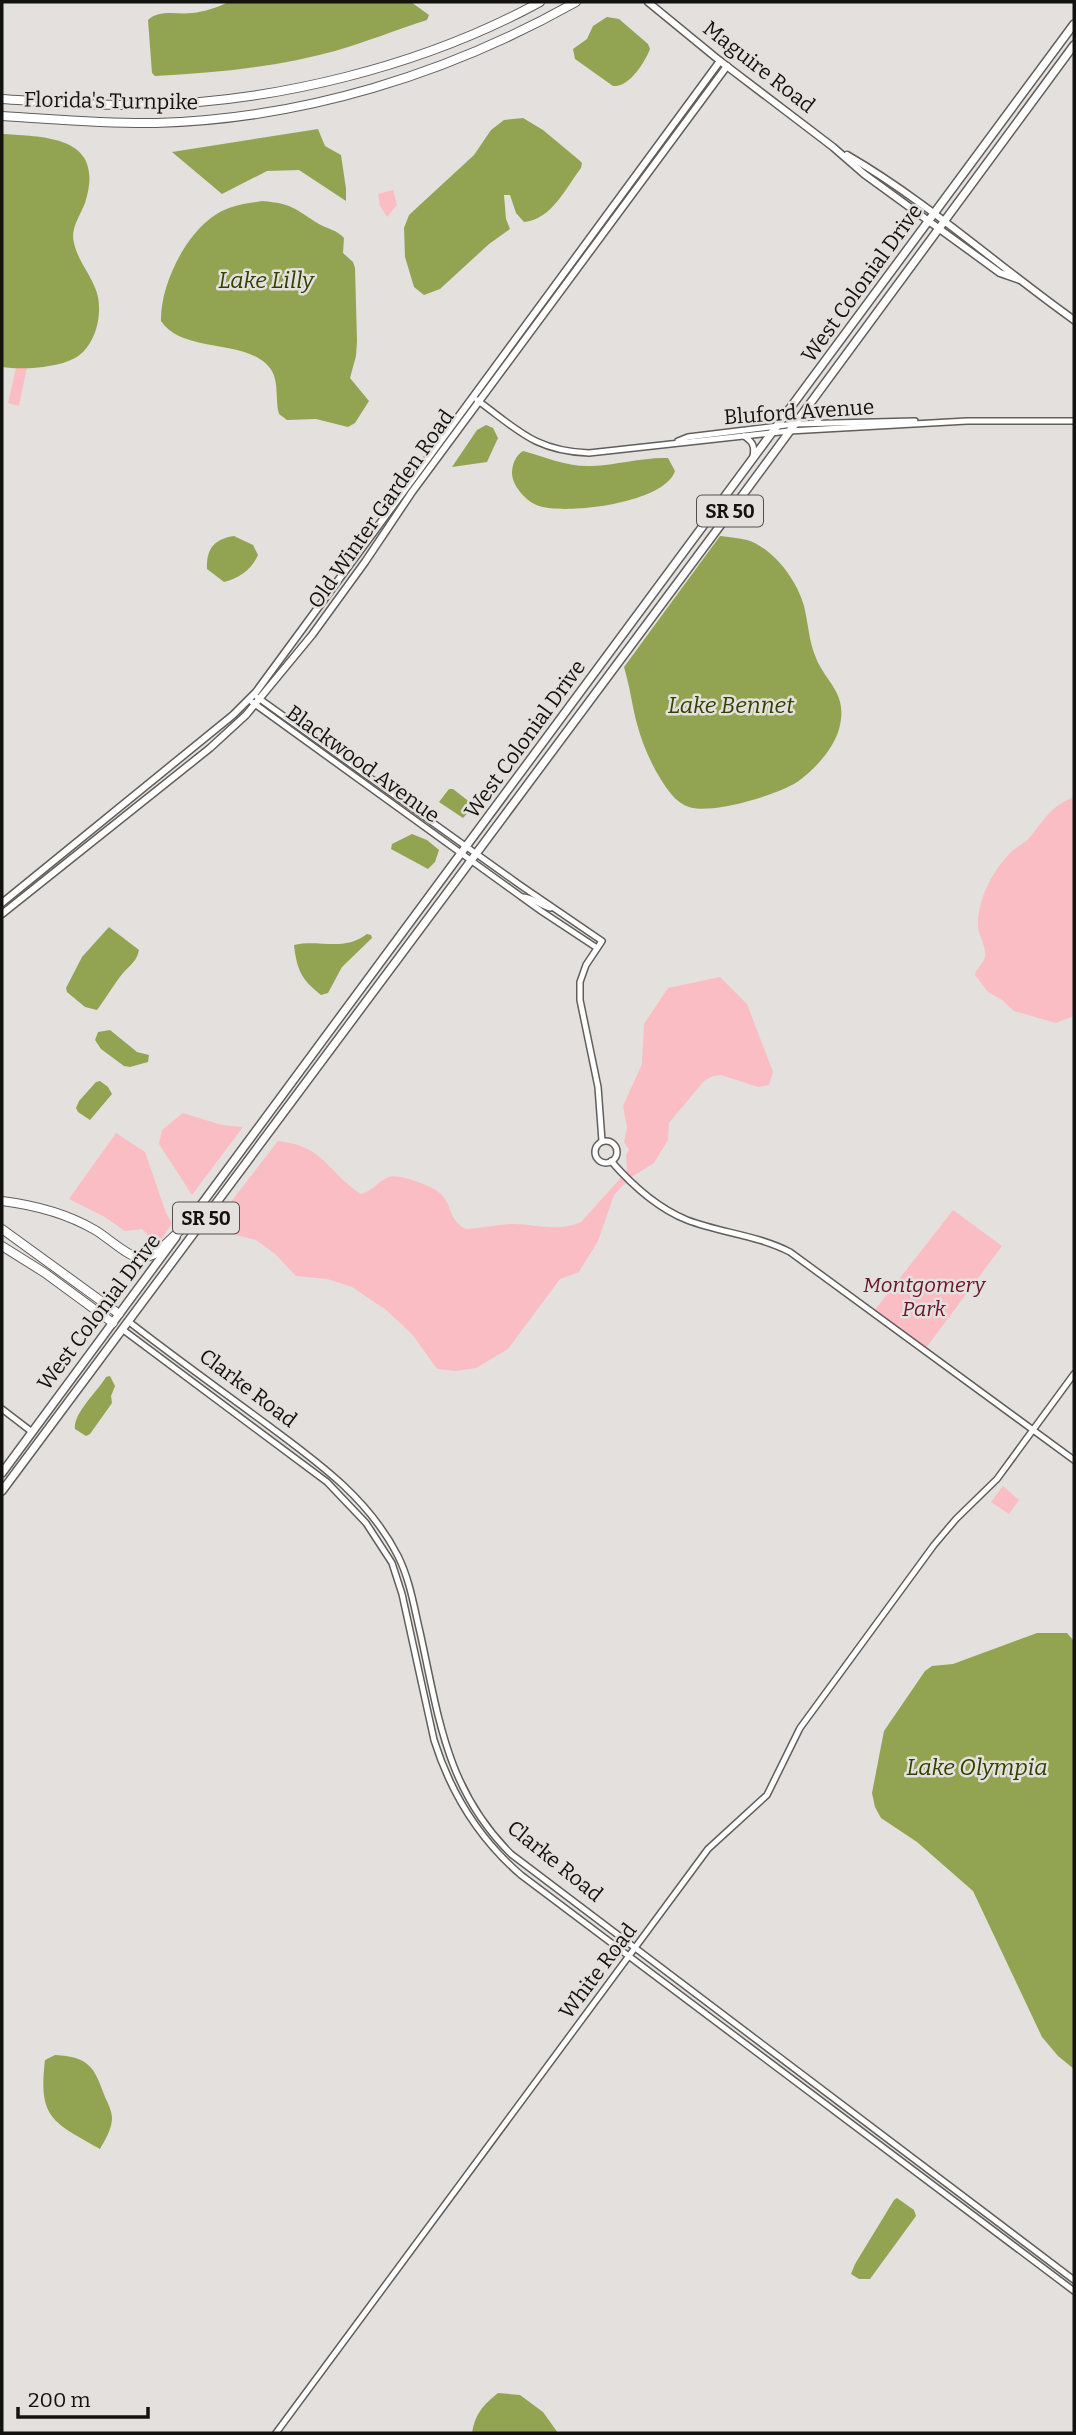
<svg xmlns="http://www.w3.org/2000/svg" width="1076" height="2435" viewBox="0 0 1076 2435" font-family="Bitter,serif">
  <rect width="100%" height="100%" fill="#e4e0dd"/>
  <g fill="#fbbdc4">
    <polygon points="393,190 397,205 387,217 380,206 378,194"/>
    <polygon points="19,355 29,357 19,406 8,403"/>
    <path d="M1074,797v219l-18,7 -42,-12 -12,-11 -14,-8 -13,-17c1,-7 8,-10 10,-18 2,-12 -9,-24 -7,-37 2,-25 15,-49 32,-67 6,-6 16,-10 21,-17 14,-17 20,-30 43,-39z"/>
    <path d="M720,977l27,27 26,68 -4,13 -11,2 -37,-12 -8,1 -9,5 -35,42 -1,17 -14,23 -24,15 -16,17 -16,46 -19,31 -19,7 -52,70 -32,19 -20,3 -19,-2 -25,-35 -26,-24 -34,-23 -25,-8 -31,-3 -21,-22 -19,-14 -25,-6 -18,-9 65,-84c47,5 48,30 83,53 12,-3 17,-13 28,-17 9,-4 46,10 52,17 12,12 7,26 25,35 15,-1 30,-4 44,-5 24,-1 48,9 71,-2l46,-51 -1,-16 3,-5 -5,-8 3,-14 -4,-22 19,-42 2,-40 24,-36z"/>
    <polygon points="183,1113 222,1125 243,1127 192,1195 159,1144 162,1130"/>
    <polygon points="116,1133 145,1152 166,1213 172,1223 158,1245 142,1229 125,1231 103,1216 69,1199"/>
    <polygon points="953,1210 1002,1246 926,1348 875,1310"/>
    <polygon points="1003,1486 1019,1500 1009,1514 991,1502"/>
  </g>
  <g fill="#92a451">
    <path d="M229,2h182l18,13 -2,5c-31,10 -61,22 -92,31 -58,16 -119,22 -180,25l-3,-3 -4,-53c12,-11 29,-5 44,-7 12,-1 26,-6 37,-11z"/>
    <path d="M607,17l12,2 29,25 2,5c-5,13 -21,39 -37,37l-38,-27 -2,-10 14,-10 6,-13z"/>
    <path d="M523,118l20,12 36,30 3,3 -1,5c-16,21 -29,51 -57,54l-8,-9 -6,-18h-6l2,24 4,10 -21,15 -49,45 -16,6 -10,-8 -9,-30 -1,-29 5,-13 65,-60 17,-25 13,-10z"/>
    <polygon points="318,129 325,146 341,155 346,189 346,201 299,170 267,171 222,194 172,152"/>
    <path d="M4,134c45,3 102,3 81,69 -5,13 -15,26 -11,40 4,19 20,35 24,54 4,20 -3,50 -23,61 -18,10 -53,12 -73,9v-232z"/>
    <path d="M262,201c32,3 31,7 57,23 9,5 18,6 25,14l-1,15 10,9 2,6 2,73 -1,15 -6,22 19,23 -14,22 -7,4 -32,-8 -29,1 -8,-6c-4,-14 0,-30 -7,-43 -21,-34 -89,-16 -111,-50 -1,-39 30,-100 68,-113 10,-4 22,-5 33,-7z"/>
    <polygon points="486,425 493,428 498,438 487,462 452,467 477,430"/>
    <path d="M523,451c23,6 43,16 69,15 25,-1 51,-9 76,-8l7,13c-10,32 -108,44 -136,35 -12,-4 -26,-19 -27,-32 0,-9 3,-18 11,-23z"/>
    <path d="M234,536l19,9 5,10c-6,14 -18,23 -34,27l-17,-13c-1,-21 8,-30 27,-33z"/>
    <path d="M720,536c9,1 19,2 27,4 26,8 50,40 57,66 4,16 5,36 12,52 10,25 31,34 24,67 -4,21 -23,42 -40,55 -18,14 -89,35 -111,27 -5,-1 -14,-8 -17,-12 -16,-19 -29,-48 -35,-71 -5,-19 -7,-37 -13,-57z"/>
    <polygon points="449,789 453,789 471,803 472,808 463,818 439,802"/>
    <polygon points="412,834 427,840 439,850 435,862 428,869 391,849 392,844"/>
    <path d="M109,927l30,23c-2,11 -8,14 -16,23 -9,11 -17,25 -26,37l-12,-3 -18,-15 -1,-4 16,-31z"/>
    <path d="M367,934l4,1 1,3 -30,29 -14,26 -7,2c-20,-16 -24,-25 -27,-50 25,-6 50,7 73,-11z"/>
    <polygon points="110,1030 137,1052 149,1055 148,1062 130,1067 124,1066 101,1049 95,1040 98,1032"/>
    <polygon points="100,1081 108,1087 112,1094 90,1120 78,1112 76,1108 79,1101 96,1082"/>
    <path d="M110,1376l5,10 -4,10 1,7 -22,31 -4,2 -11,-7c-2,-16 23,-38 31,-52z"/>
    <polygon points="1037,1633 1067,1633 1074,1641 1074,2069 1058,2056 1042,2037 973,1891 917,1842 881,1818 875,1807 872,1793 884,1731 925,1671 932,1666 953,1664"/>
    <path d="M55,2055c34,2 39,11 50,42 3,6 7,15 7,21 0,11 -7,22 -12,31 -47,-27 -62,-30 -55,-89z"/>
    <polygon points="897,2198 914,2210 916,2216 870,2279 859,2279 851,2274 855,2264 894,2200"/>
    <path d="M498,2393l22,2 23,17 15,21h-86c3,-19 11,-28 26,-40z"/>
  </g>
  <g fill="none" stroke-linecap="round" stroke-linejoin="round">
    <g stroke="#615e5b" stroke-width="8">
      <g id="tertiary">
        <path d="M477,400c41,30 58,51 112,53l200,-22 178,-10h107"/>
        <polyline points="808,406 811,414 820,423"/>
        <path d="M744,436c9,6 11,10 9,21"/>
        <polyline points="678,441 688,437 794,424 915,421"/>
        <polyline points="257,697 520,885 602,941 586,965 580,982 580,1000 598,1087 602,1141"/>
        <polyline points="252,702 541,911 597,948"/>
        <path d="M522,897c11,0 17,8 28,11"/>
        <circle cx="606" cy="1152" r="11"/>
        <path d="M611,1161c21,24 46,47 76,59 34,13 70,15 103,32l284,208"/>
        <path d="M128,1321c46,36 94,70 141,105 50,37 100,73 129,130 12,24 16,51 22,76 19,86 26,157 91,222l563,426"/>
        <path d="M122,1329l205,153 39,41 26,40 10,31 32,146c17,54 44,98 87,135l553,416"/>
        <polyline points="2,1409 32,1432"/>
        <polyline points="276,2433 708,1849 767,1795 800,1728 934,1545 956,1519 997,1479 1074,1374"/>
      </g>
    </g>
    <g stroke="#615e5b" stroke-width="9">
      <g id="secondary">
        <polyline points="648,2 720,61 833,147 864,174 1000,273 1020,280"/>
        <path d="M847,155c81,47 151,111 227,165"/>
        <polyline points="2,903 233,715 256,692 720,61"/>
        <polyline points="2,914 210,748 246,715 312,635 365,562 412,492 727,66"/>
      </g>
    </g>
    <g stroke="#615e5b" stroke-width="10">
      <g id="trunk">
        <polyline points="184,1228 1074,24"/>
        <polyline points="2,1473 176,1237"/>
        <polyline points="2,1491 728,515 1074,45"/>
      </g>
    </g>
    <g stroke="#615e5b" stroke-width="10">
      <g id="motorway">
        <path d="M2,99c46,3 92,7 138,6 134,-2 283,-39 400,-103"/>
        <path d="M2,116c51,3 102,8 154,7 147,-4 292,-49 420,-121"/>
        <path d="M2,1201c32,4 64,12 93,29 15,9 29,24 46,29l14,-5 32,-30"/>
        <polyline points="2,1229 119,1314"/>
        <polyline points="2,1246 45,1273 113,1323"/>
      </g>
    </g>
    <use href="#tertiary" stroke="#fff" stroke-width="5"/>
    <use href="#secondary" stroke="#fff" stroke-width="6"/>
    <use href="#trunk" stroke="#fff" stroke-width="7"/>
    <use href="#motorway" stroke="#fff" stroke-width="8"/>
  </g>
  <g text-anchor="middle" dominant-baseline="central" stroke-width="5" stroke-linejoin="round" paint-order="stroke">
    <g fill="#e4e0dd" stroke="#52504e" stroke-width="2">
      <rect x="697" y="495.5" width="66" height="31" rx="5"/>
      <rect x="173" y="1202.5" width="66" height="31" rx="5"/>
    </g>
    <g font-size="19" font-weight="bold" fill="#131211">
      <text x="730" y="511">SR 50</text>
      <text x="206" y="1218">SR 50</text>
    </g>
    <g font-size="21" fill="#131211" stroke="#e4e0dd">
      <text transform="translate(759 67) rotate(38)">Maguire Road</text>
      <text transform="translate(111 101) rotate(1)">Florida's Turnpike</text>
      <text transform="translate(862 283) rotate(-54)">West Colonial Drive</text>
      <text transform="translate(799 412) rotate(-4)">Bluford Avenue</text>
      <text transform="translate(381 509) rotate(-55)">Old Winter Garden Road</text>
      <text transform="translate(525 739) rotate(-54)">West Colonial Drive</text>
      <text transform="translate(363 764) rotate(36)">Blackwood Avenue</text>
      <text transform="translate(99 1312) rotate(-53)">West Colonial Drive</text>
      <text transform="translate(248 1388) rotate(37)">Clarke Road</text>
      <text transform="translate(555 1861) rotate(39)">Clarke Road</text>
      <text transform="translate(598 1971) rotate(-53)">White Road</text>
    </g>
    <g font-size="21" font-style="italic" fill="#66152a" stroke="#e4e0dd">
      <text x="924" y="1285">Montgomery<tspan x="924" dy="24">Park</tspan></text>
    </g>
    <g font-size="23" font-style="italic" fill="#354000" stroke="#e4e0dd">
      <text x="266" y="280">Lake Lilly</text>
      <text x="731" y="705">Lake Bennet</text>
      <text x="977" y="1767">Lake Olympia</text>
    </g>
  </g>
  <rect width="1076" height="2435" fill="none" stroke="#131211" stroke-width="7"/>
  <path d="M18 2407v10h130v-10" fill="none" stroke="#131211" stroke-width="3.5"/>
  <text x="28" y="2407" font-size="21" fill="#131211" stroke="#e4e0dd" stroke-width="5" paint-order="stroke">200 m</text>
</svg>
